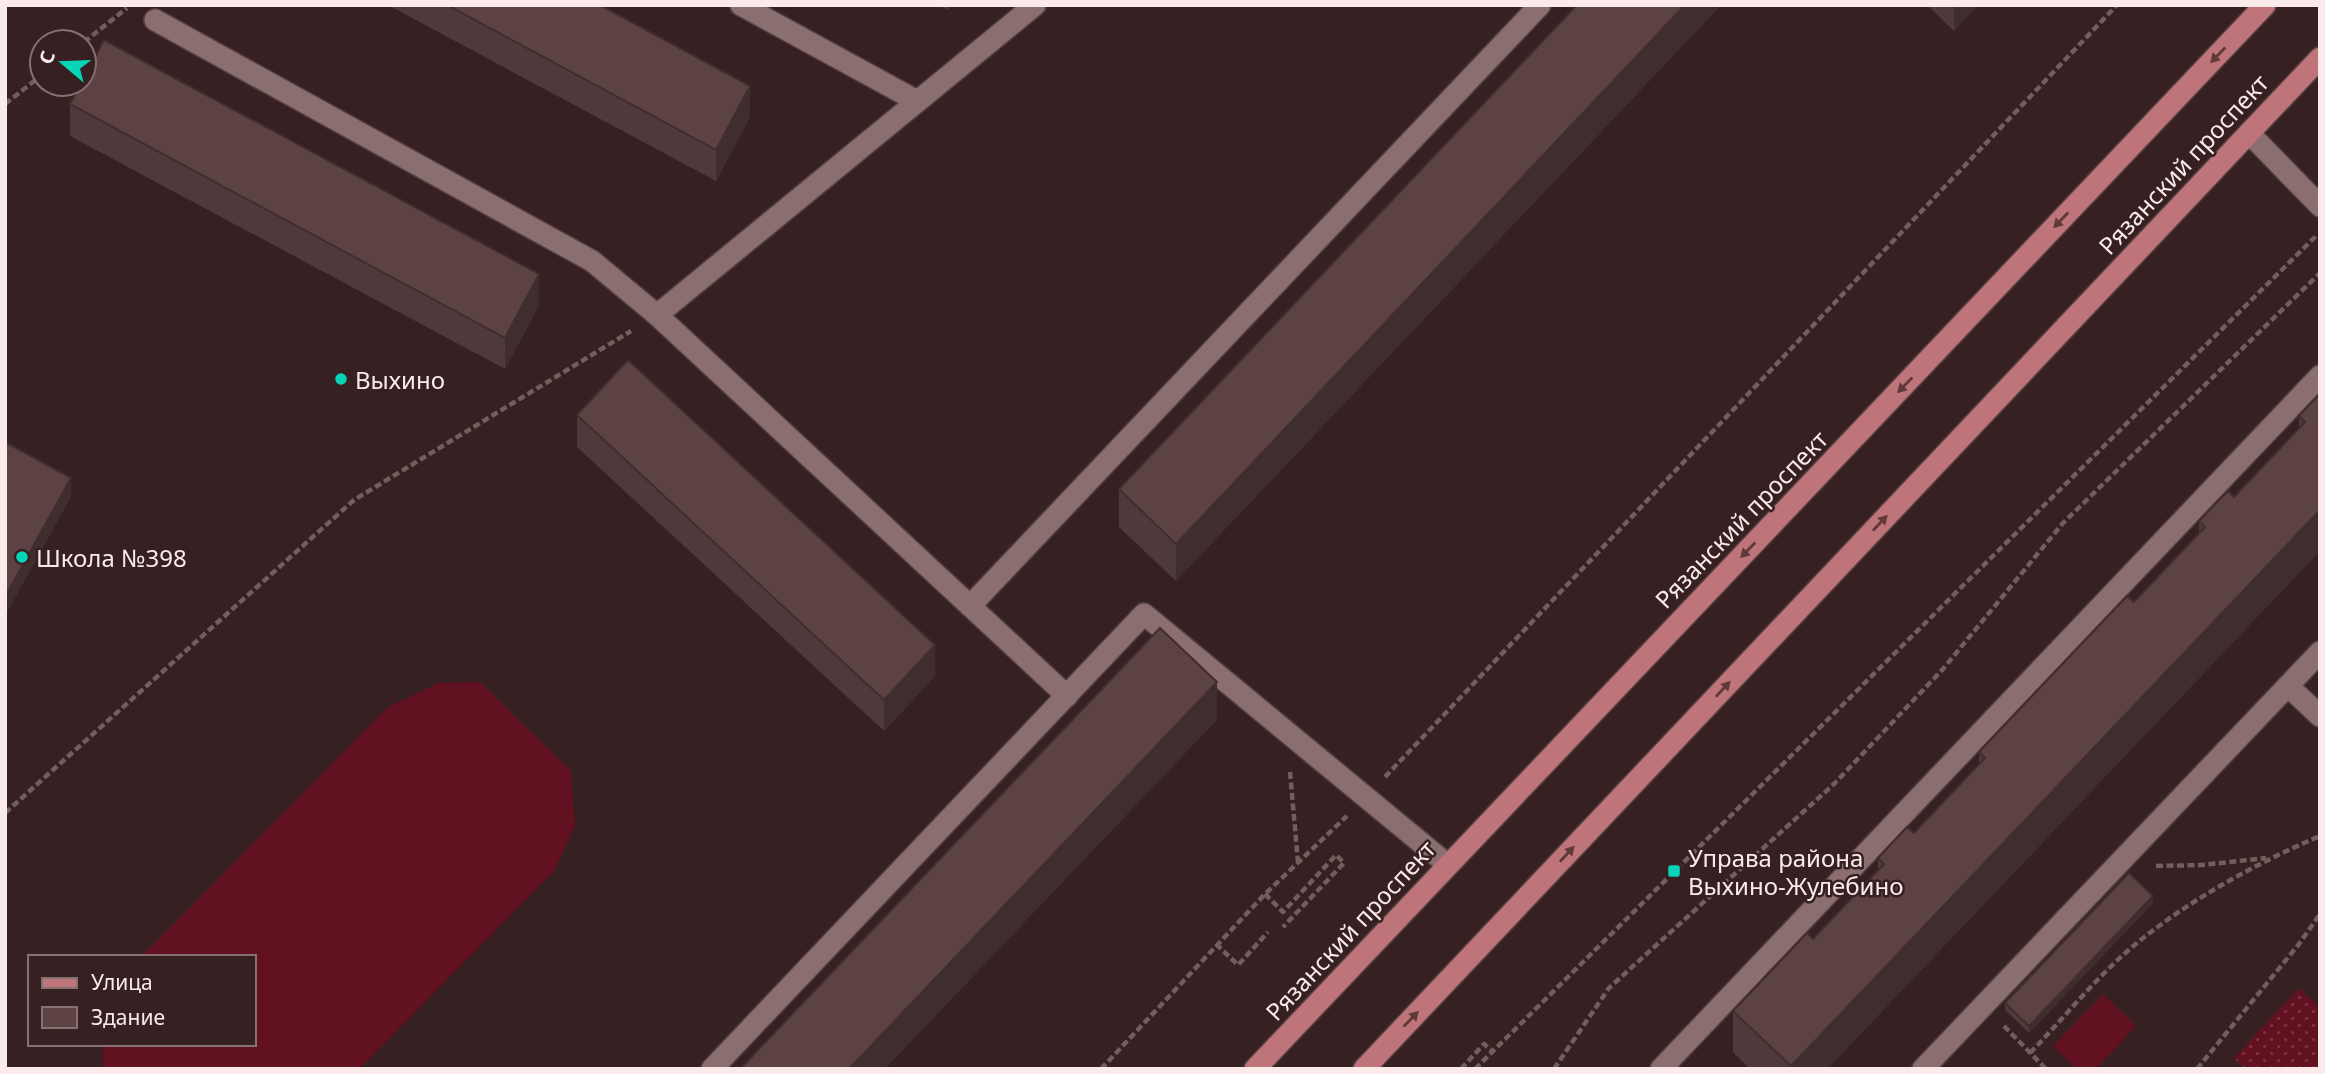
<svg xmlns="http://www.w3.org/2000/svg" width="2325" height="1074" viewBox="0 0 2325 1074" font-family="'Noto Sans',sans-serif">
  <defs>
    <pattern id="park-dots" width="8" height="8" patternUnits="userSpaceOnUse" patternTransform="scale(1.75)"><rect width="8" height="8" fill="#61111f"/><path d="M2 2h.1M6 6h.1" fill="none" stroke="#793440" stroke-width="1.8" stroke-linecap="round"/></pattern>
  </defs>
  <rect width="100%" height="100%" fill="#372021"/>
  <g fill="#61111f">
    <polygon points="480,682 571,771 575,825 554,871 359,1069 103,1069 103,1044 254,1044 254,957 141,957 388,707 439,683"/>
    <polygon points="2103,994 2136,1026 2096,1069 2077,1069 2053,1046"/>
  </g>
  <polygon fill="url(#park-dots)" points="2299,988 2320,1008 2320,1069 2245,1069 2234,1058"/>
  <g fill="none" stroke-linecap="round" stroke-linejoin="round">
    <g stroke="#523f41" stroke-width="24">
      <g id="minor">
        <polyline points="741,5 917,101"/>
        <polyline points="155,20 592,261 657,315 1067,696"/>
        <polyline points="2249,133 2320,206"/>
        <polyline points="657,315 1035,5"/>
        <polyline points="970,606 1540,5"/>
        <polyline points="2288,686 2320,716"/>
        <polyline points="712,1069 1144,614 1448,865"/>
        <polyline points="1661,1069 2320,376"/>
        <polyline points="1923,1069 2320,652"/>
      </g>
    </g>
    <g stroke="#523f41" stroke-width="24">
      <g id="major">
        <polyline points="1255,1069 2265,5"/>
        <polyline points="1364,1069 2320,58"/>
      </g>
    </g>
    <g stroke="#735e5e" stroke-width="4.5" stroke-dasharray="7 3.5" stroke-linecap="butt">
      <polyline points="84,42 127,8"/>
      <polyline points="5,104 42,75"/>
      <polyline points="1290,772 1298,862"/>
      <polyline points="1385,777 2117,5"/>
      <polyline points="5,813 354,500 631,331"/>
      <polyline points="2156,866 2202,865 2266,858"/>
      <polyline points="1265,894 1283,912 1336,855 1344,863 1283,927"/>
      <polyline points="1216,944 1238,965 1268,932"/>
      <polyline points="2004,1026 2046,1069"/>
      <path d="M2030,1053c31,-32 60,-68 93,-98 55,-49 129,-90 197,-119"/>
      <polyline points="1101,1069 1265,894 1347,816"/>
      <polyline points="1461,1069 1484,1044 1492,1051"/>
      <polyline points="1475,1069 2317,235"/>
      <polyline points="1554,1069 1609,988 1834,784 1943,669 2063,523 2320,273"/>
      <polyline points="2197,1069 2299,944 2320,914"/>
    </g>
    <use href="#minor" stroke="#8b6f70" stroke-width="21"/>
    <use href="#major" stroke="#bf7479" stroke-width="21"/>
  </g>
  <g fill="#4f393a">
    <polygon points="388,5 600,5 750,117 716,181"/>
    <polygon points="939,5 951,5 948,10"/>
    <polygon points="1577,5 1721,5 1176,581 1119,527 1119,489"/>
    <polygon points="1927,5 1978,5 1954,31"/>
    <polygon points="70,104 539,305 505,369 70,136"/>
    <polygon points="2320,394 2320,551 1827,1069 1750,1069 1733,1052 1733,1011 1813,939 1878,871 1878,858 1914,833 1979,765 1979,752 2134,602 2199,534 2199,521 2234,497 2299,428 2299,416"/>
    <polygon points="577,415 935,676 884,731 577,447"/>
    <polygon points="2153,903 2029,1033 2005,1010 2005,1003"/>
  </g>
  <g fill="#402e2f">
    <polygon points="1685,5 1721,5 1176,581 1176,544"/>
    <polygon points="1954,5 1978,5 1954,31"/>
    <polygon points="750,86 750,117 716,181 716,150"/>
    <polygon points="539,274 539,305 505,369 505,338"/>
    <polygon points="71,478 71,497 5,616 5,597"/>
    <polygon points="2320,510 2320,551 1827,1069 1791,1069 1791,1066"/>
    <polygon points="935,645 935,676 884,731 884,700"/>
    <polygon points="1217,682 1217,720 885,1069 849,1069"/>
    <polygon points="2153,896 2153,903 2029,1033 2029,1026"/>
  </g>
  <g fill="#5c4243" stroke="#402e2f" stroke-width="2">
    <polygon points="447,5 600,5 750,86 716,150"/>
    <polygon points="1577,5 1685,5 1176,544 1119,489"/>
    <polygon points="104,40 539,274 505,338 70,104 81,84 84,84 84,78"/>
    <polygon points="628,360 935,645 884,700 577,415"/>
    <polygon points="2320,394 2320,510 1791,1066 1733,1011 1807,933 1813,939 1884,864 1878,858 1907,827 1914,833 1985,758 1979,752 2127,596 2134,602 2205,527 2199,521 2228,491 2234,497 2305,422 2299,416"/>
    <polygon points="5,442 71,478 5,597"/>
    <polygon points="1160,628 1217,682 849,1069 740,1069"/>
    <polygon points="2129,873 2153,896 2029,1026 2005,1003"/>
  </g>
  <defs><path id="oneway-solid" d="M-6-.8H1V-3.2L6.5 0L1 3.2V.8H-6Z" transform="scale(1.75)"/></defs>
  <g fill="#60393b">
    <use href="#oneway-solid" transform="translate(2218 55) rotate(134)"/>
    <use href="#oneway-solid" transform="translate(2061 220) rotate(134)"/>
    <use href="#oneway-solid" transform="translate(1905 385) rotate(134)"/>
    <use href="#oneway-solid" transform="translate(1880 523) rotate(-47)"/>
    <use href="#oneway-solid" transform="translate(1748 550) rotate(134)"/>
    <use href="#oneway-solid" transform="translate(1723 689) rotate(-47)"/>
    <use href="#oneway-solid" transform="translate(1567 854) rotate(-47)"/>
    <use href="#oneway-solid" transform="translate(1411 1019) rotate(-46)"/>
  </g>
  <g fill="#05d5b6" stroke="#372021" stroke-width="2.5">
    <circle cx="341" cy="379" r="7"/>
    <circle cx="22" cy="557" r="7"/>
    <rect x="1667" y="864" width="14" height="14" rx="3.5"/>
  </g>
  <g text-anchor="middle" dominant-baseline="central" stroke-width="5" stroke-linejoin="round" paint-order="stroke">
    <g font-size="24" fill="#faeaea" stroke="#372021">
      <text transform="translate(2183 164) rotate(-47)">Рязанский проспект</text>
      <text transform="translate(1741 519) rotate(-46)">Рязанский проспект</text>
      <text transform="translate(1350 930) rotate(-47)">Рязанский проспект</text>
    </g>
    <g font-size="24" fill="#faeaea" stroke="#372021" text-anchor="start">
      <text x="355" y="379">Выхино</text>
      <text x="36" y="557">Школа №398</text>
      <text x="1688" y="857">Управа района<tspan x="1688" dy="28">Выхино-Жулебино</tspan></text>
    </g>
  </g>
  <rect width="2325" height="1074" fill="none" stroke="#faeaea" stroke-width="14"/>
  <rect x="28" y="955" width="228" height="91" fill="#372021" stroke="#857171" stroke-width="2"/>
  <rect x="42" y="978" width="35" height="10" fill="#bf7479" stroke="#857171" stroke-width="2"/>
  <text x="91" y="990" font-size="21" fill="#faeaea">Улица</text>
  <rect x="42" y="1007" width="35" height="21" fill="#5c4243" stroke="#857171" stroke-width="2"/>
  <text x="91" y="1025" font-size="21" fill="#faeaea">Здание</text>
  <g transform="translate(63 63) rotate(289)"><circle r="33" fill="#372021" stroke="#857171" stroke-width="2"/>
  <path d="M0-5L12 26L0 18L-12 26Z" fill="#05d5b6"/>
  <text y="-10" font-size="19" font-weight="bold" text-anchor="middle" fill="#faeaea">С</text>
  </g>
</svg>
